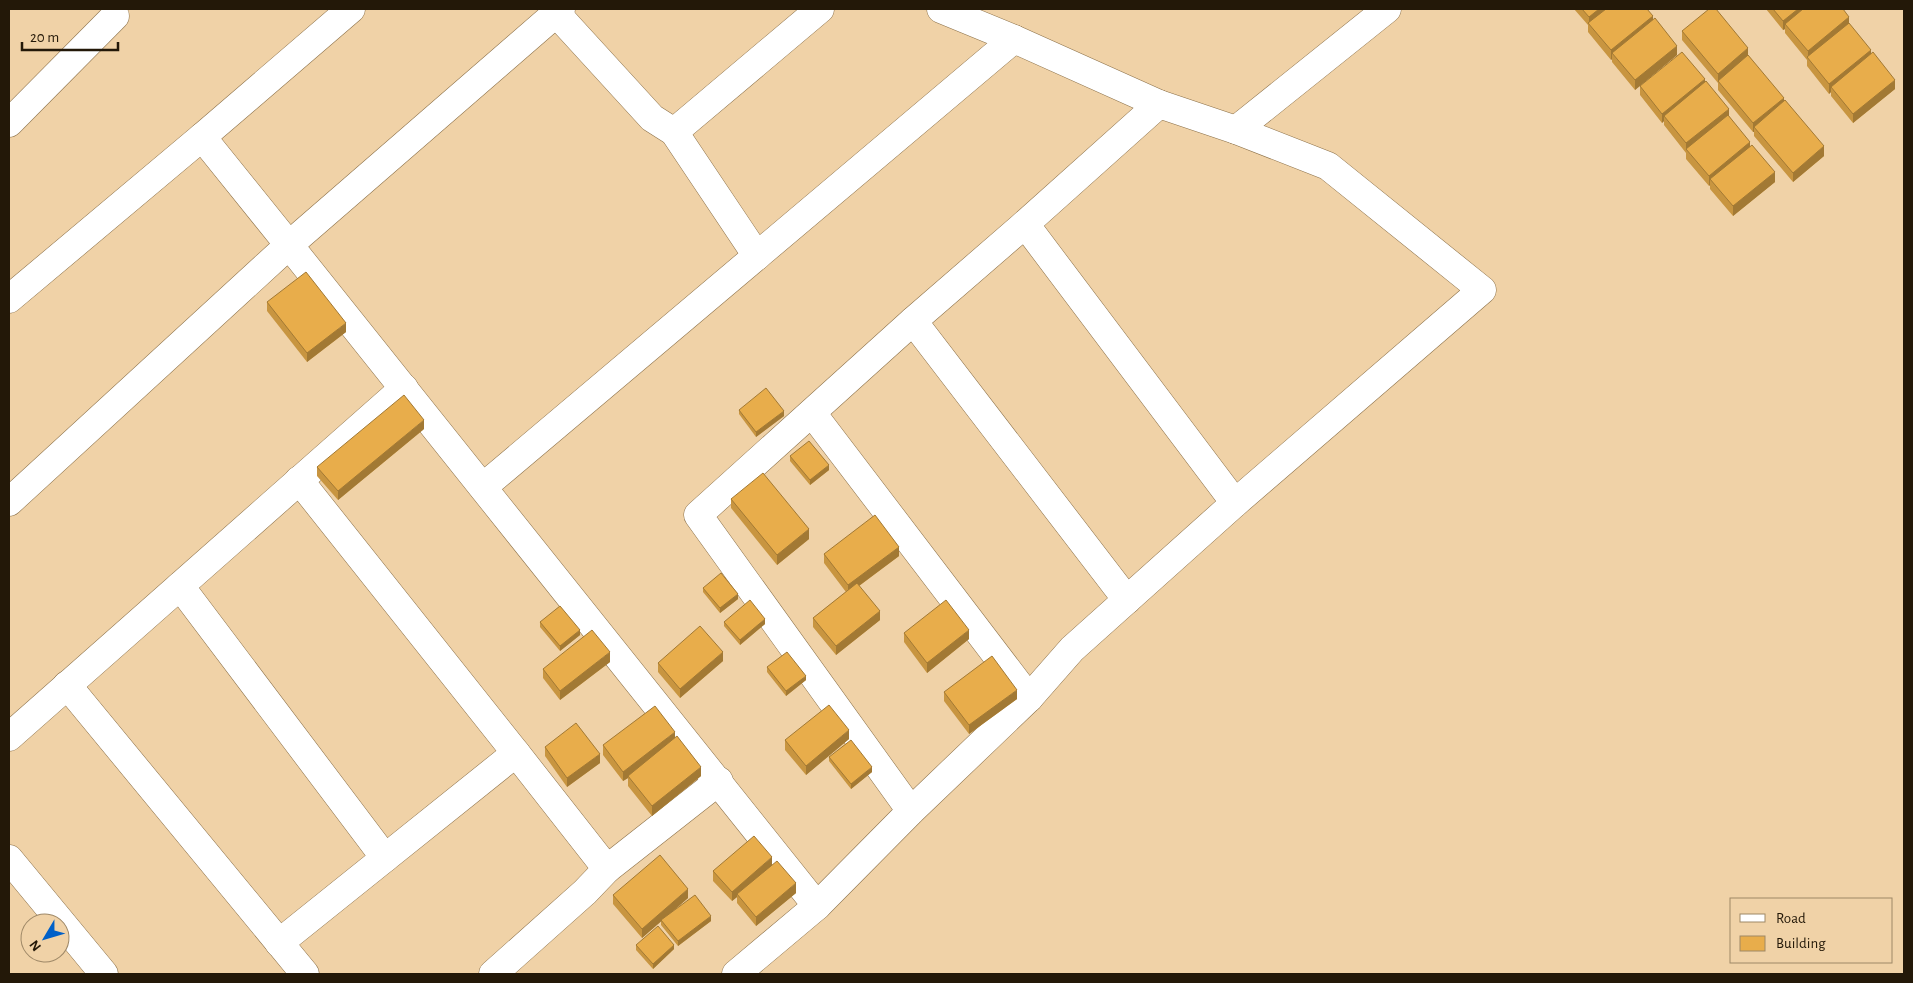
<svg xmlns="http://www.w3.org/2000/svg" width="1913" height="983" viewBox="0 0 1913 983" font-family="'Alegreya Sans',sans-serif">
  <rect width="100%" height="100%" fill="#f0d2a7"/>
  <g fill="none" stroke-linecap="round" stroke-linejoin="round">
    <g stroke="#8c7149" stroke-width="29">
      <g id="minor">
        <polyline points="351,9 202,137 289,245 561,9"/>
        <polyline points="941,9 1014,39 1159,104"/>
        <polyline points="556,13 652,118 674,132 757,256"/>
        <polyline points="9,123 115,16"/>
        <polyline points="1236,130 1387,9"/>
        <polyline points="674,132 820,9"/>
        <polyline points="1025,224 1235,503"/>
        <polyline points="9,299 202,137"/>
        <polyline points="913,321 1127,600"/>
        <polyline points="812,413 1029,698"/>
        <polyline points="299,480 516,753"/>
        <polyline points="483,487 1014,39"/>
        <polyline points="9,502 289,245 817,906"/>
        <polyline points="180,586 385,858 279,943"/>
        <polyline points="67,685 305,974"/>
        <polyline points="9,737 404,388"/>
        <polyline points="385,858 516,753 607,869 719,781"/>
        <polyline points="9,859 104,974"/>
        <polyline points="493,974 585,892 607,869"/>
        <polyline points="736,974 817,906 911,811 1029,698 1072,649 1235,503 1482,290 1328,166 1236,130 1159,104 1025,224 913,321 698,515 911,811"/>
      </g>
    </g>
    <use href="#minor" stroke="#fff" stroke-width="28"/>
  </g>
  <g fill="#c89540">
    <polygon points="1574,9 1647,9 1653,20 1677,55 1635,90 1612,62 1612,59 1611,60 1588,32 1588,25"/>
    <polygon points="1766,9 1843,9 1849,24 1871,53 1895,89 1853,123 1831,96 1831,92 1829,94 1807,66 1807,60 1785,33 1785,29 1783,30"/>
    <polygon points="1682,31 1748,55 1824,156 1793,182 1754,136 1754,132 1753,132 1718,90 1718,83 1682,40"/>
    <polygon points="1705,82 1750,146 1775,182 1733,216 1710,189 1710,185 1709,186 1686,159 1686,153 1664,125 1664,121 1662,123 1640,95 1640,86"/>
    <polygon points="267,302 346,332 307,362 267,311"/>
    <polygon points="739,410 784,416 756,437 739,414"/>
    <polygon points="424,429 338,500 317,476 317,467"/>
    <polygon points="790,456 829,470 810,485 790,461"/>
    <polygon points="731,499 809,539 777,565 731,508"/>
    <polygon points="824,554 899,556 859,586 880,620 836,655 813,627 813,618 846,592 824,563"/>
    <polygon points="703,588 738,599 720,613 703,592"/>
    <polygon points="540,622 580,635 560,651 540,627"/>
    <polygon points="724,622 765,624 740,645 724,626"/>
    <polygon points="904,633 969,639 927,673 904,642"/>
    <polygon points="723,661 680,698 658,672 658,663"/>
    <polygon points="610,662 560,700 543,678 543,669"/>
    <polygon points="767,667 806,680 786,696 767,672"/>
    <polygon points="944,692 1017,699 969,734 944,701"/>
    <polygon points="675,738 701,776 652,816 628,786 628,778 623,781 603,755 603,745"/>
    <polygon points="849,739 806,775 785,750 785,740"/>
    <polygon points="545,747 600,763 567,787 545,756"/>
    <polygon points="829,757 872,772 851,789 829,761"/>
    <polygon points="772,865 796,893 756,926 737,903 737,897 732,901 713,881 713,871"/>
    <polygon points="613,895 688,898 670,914 711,921 678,946 661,925 661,921 642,938 613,904"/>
    <polygon points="636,945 674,949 653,969 636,950"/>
  </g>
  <g fill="#a27934">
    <polygon points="1599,9 1610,9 1589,24 1589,17"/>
    <polygon points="1798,9 1810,9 1785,24 1785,29 1783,30 1783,21"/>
    <polygon points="1653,16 1653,25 1612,53 1612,59 1611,60 1611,50"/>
    <polygon points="1849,17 1849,26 1808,58 1808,51"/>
    <polygon points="1677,46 1677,55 1635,90 1635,80"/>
    <polygon points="1748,48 1748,58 1718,81 1718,83 1718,74"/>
    <polygon points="1871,50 1871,59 1831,87 1831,92 1829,94 1829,84"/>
    <polygon points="1705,79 1705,88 1664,116 1664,121 1662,123 1662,114"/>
    <polygon points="1895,80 1895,89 1853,123 1853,114"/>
    <polygon points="1784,98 1784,107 1754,127 1754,132 1753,132 1753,123"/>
    <polygon points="1729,109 1729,118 1686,149 1686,143"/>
    <polygon points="1750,142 1750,151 1710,179 1710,185 1709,186 1709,176"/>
    <polygon points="1824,146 1824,156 1793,182 1793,173"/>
    <polygon points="1775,172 1775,182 1733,216 1733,206"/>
    <polygon points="346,323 346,332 307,362 307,353"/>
    <polygon points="784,411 784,416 756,437 756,432"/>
    <polygon points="424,420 424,429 338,500 338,491"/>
    <polygon points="829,465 829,470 810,485 810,480"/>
    <polygon points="809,529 809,539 777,565 777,555"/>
    <polygon points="899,547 899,556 848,594 848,585"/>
    <polygon points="738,594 738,599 720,613 720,608"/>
    <polygon points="880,611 880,620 836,655 836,646"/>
    <polygon points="765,619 765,624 740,645 740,640"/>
    <polygon points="580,630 580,635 560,651 560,646"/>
    <polygon points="969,630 969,639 927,673 927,663"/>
    <polygon points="610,652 610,662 560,700 560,691"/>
    <polygon points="723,652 723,661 680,698 680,689"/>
    <polygon points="806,676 806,680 786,696 786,691"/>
    <polygon points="1017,690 1017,699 969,734 969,725"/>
    <polygon points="849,730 849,739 806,775 806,766"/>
    <polygon points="675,732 675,742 628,776 628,778 623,781 623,772"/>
    <polygon points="600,754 600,763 567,787 567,778"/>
    <polygon points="701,767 701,776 652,816 652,806"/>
    <polygon points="872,767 872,772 851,789 851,784"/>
    <polygon points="772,857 772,867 737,894 737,897 732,901 732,892"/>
    <polygon points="796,883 796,893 756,926 756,917"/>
    <polygon points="688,889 688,898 642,938 642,929"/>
    <polygon points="711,916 711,921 678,946 678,941"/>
    <polygon points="674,945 674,949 653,969 653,964"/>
  </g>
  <g fill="#e8ad4b" stroke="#a27934">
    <polygon points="1582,9 1599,9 1589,17"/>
    <polygon points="1606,9 1647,9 1653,16 1611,50 1588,23"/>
    <polygon points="1709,9 1716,9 1748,48 1718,74 1682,31"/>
    <polygon points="1773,9 1798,9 1783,21"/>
    <polygon points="1803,9 1843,9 1849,17 1808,51 1785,24"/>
    <polygon points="1655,18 1677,46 1635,80 1612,53"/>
    <polygon points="1849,23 1871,50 1829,84 1807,57"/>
    <polygon points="1682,52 1705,79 1662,114 1640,86"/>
    <polygon points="1873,52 1895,80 1853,114 1831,87"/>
    <polygon points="1748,55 1784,98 1753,123 1718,81"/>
    <polygon points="1706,81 1729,109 1686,143 1664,116"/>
    <polygon points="1785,100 1824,146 1793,173 1754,127"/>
    <polygon points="1728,115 1750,142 1709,176 1686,149"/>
    <polygon points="1752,145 1775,172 1733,206 1710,179"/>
    <polygon points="306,272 346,323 307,353 267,302"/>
    <polygon points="766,388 784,411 756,432 739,410"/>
    <polygon points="404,395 424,420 338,491 317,467"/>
    <polygon points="809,441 829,465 810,480 790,456"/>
    <polygon points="763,473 809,529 777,555 731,499"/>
    <polygon points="875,515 899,547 848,585 824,554"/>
    <polygon points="721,573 738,594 720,608 703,588"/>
    <polygon points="857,583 880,611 836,646 813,618"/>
    <polygon points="750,600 765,619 740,640 724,622"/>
    <polygon points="946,600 969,630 927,663 904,633"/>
    <polygon points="560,606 580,630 560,646 540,622"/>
    <polygon points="700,626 723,652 680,689 658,663"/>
    <polygon points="592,630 610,652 560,691 543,669"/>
    <polygon points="787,652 806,676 786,691 767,667"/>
    <polygon points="992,656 1017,690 969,725 944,692"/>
    <polygon points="829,705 849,730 806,766 785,740"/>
    <polygon points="655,706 675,732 623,772 603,745"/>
    <polygon points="576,723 600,754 567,778 545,747"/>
    <polygon points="677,736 701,767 652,806 628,776"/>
    <polygon points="851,740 872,767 851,784 829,757"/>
    <polygon points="754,836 772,857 732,892 713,871"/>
    <polygon points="660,855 688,889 642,929 613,895"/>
    <polygon points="777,861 796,883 756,917 737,894"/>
    <polygon points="695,895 711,916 678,941 661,920"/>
    <polygon points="658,926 674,945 653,964 636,945"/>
  </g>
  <rect width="1913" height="983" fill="none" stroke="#231808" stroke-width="20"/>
  <rect x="1730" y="898" width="162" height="65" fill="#f0d2a7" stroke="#9e8867"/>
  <rect x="1740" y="914" width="25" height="8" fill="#ffffff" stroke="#9e8867"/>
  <text x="1776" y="923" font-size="15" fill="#231808">Road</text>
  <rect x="1740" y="936" width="25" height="15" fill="#e8ad4b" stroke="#9e8867"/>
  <text x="1776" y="948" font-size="15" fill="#231808">Building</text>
  <g transform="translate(45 938) rotate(232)"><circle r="24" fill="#f0d2a7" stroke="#9e8867"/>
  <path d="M0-4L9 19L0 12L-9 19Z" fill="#0060c8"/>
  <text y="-8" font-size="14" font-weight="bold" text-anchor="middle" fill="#231808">N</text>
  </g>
  <path d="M22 42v8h96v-8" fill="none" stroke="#231808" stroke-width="2.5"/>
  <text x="30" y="42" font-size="15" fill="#231808" stroke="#f0d2a7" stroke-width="4" paint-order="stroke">20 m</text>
</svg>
